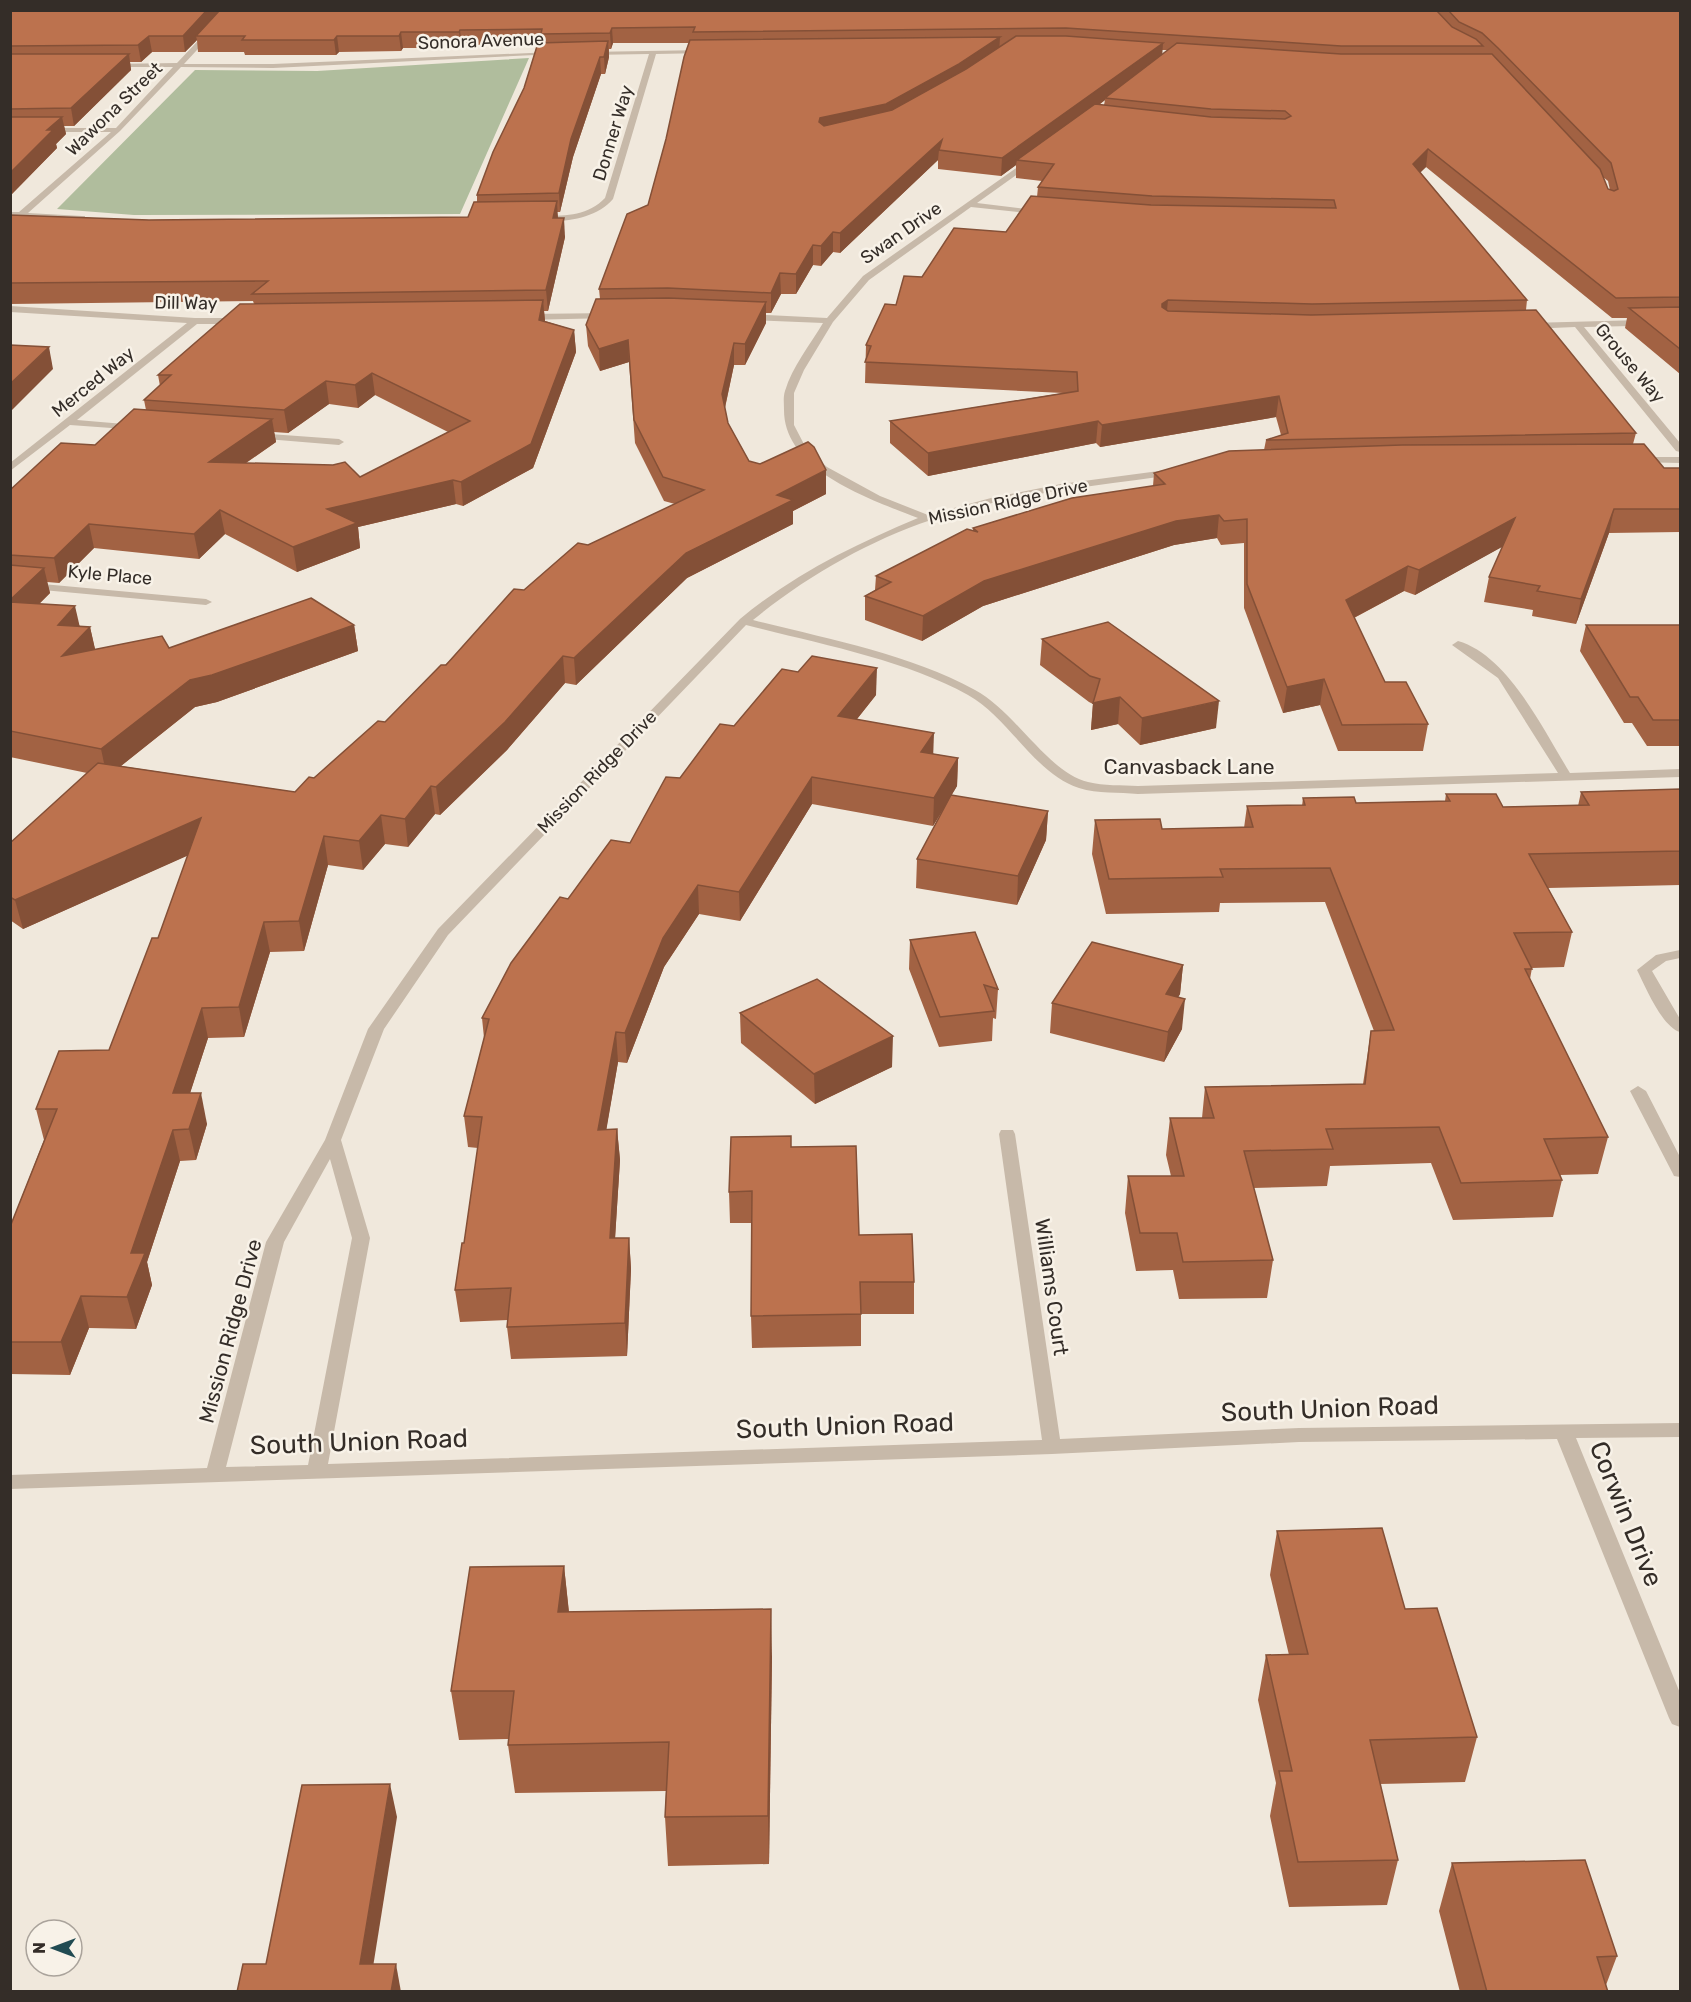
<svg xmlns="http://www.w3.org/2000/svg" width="1691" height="2002" viewBox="0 0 1691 2002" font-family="Rubik,sans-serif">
  <rect width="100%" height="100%" fill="#f0e8dc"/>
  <polygon fill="#b0bd9d" points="529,58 460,214 134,215 57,209 195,70 317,71"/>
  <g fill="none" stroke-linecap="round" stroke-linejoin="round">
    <g fill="#c7b9a9" fill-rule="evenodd">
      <polygon points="227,10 234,10 184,64 273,64 553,52 556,54 273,68 181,67 120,131 28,213 82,216 85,216 85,220 23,217 18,219 10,216 10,212 19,212 111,132 10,132 10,128 116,128 173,67 112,67 110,64 177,63"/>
      <path d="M706,50l2,3 -52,1 -43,145c-18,21 -52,24 -78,21l-1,-2 4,-2c24,0 49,1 67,-18l44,-144 -60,1 -2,-3z"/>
      <path d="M1029,159l7,2 -59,42 65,8h3v4l-74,-8 -102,73 -36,42 -29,48 -10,23v32l13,25 20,17 53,29 48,19 63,-17 70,-14 113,-15 5,3 -5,3c-81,11 -164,19 -243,45 -63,21 -127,58 -178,100 74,19 154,33 222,70 40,21 72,82 113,92 16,4 34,3 50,4l420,-13 -60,-95 -46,-33 6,-4c50,14 86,90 112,132l110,-4v8l-542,17c-19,-2 -40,0 -59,-6 -44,-14 -70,-70 -111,-93 -65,-36 -150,-51 -222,-70l-298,310 -64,94 -43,111 29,98 -42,226 714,-24 -43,-306 2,-4h12l2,4 45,305 239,-11 381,-5v14l-104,1 104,255v34l-8,-3 -3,-6 -112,-279 -258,3 -247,12 -1042,35v-14l197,-7 59,-226 59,-102 43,-111 70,-100 302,-310c54,-45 114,-74 178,-101 -48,-19 -134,-47 -134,-108 0,-6 -1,-13 1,-19 7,-24 25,-46 38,-68l-75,-3 -4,-3 4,-3 79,4 36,-42zM330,1159l22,79 -44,227 -82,2 58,-225z"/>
      <polygon points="10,306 195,318 241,318 245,321 241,324 197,324 77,420 136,425 139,426 139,430 70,425 10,471 10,463 187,323 10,312"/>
      <polygon points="613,313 613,317 610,318 526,320 522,317 526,314"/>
      <polygon points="1680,319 1680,325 1584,327 1680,443 1680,452 1676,451 1575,327 1529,329 1525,326 1529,323"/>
      <polygon points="256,433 339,439 344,442 339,445 253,438 253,434"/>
      <polygon points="1639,457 1680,457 1680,463 1635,462 1634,460"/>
      <polygon points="10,581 206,599 212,602 206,605 10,587"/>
      <path d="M1680,950v8l-14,3 -14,10 28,48v13c-18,-5 -35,-46 -43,-62l19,-15z"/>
      <polygon points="1638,1086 1646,1091 1680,1157 1680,1177 1674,1176 1672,1172 1630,1091"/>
    </g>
  </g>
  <g fill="#a26243" fill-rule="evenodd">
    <path d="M10,10h1670v364l-55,-46 2,-10h-15l-186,-151 -6,5 107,128 -1,10 110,123 -3,11 31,24h16v64l-71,1 -33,91 -44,-8 1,-6 -49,-8 5,-25 14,-31 -88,49 -11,-4 -50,27 31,64 43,42 -5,27h-85l-18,-46 -37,8 -39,-105v-65l-23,2 -4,-7 -43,7 -191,61 -61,35 -57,-21v-24l10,-6 1,-14 97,-45v-3l180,-42 1,-13 110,-23 2,-10 15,-5 -5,-18 -176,30 -4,-4 -168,33 -38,-33v-22l173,-28 -198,-10 1,-38 30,-40 26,-28 84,-45 31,-35 1,-10 4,-6 -26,-3v-13l-15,11 -63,-7v-9l-98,93 -7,-1 -12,14 -8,-1 -17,29h-15l-10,19h-5v10l-21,42h-11l-9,43 3,15 21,38 77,33 -33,17v13l-106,54 -111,107 -11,-2 -58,67 -67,65 -5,-1 -27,33 -23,-3 -22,26 -35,-5 -24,86 -34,1 -26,85 -36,1 -18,55 17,31 -11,36 -16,1 -33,101 5,23 -16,44 -47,-1 -19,47 -60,-1v-147l34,-87 -8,-31 73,-59 49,-112 30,-83 -165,74 -13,-9v-77l77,-70 -77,-16v-267l85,-45 51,-35 -2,-10 16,-14 -2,-11 96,-71 -1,-3 -243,3v-89l139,5 319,-3 9,-15v-7l47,-107 13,-43h-75l-1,3h-58l-2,3 -62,1 -3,3h-91l-1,-3h-46l-1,-12 -12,12h-33l-11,10h-11l1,8 -57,56h-10l2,8 -10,10 1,4 -47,48zM613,43h76l-23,96 -18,66 -49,84 1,10 -14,26 2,21 12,25 29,-9 6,81 29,58 11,3 -87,41 -64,45 -139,132 -90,70 -174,-26 74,-59 22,-5 141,-51 -4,-26 -185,23 -74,2 -5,-23 -10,-1 -41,-22 11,-11 -3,-11 12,1 35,-35 105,11 26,-25 72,38 63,-24 -2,-21 98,-23 7,2 70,-38 43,-116 -2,-22 -29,-9 -1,-10h4l17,-74 -7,-19 -1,-6h3l13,-55 28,-83h4l4,-17v-8h2zM1162,50h6l-6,5zM1105,100l-1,5h-5zM1603,177l5,4 2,9 -2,-1zM375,395l73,37 -88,45 -114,-14 30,-21 -2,-10 14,1 41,-29 29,4z"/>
    <polygon points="1586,625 1680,625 1680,746 1647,746 1632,723 1624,723 1580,651"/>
    <polygon points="1042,639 1216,728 1140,745 1118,724 1091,730 1093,704 1089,702 1040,665"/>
    <polygon points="876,695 857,719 934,754 958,758 957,786 951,796 1048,811 1046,840 1017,905 916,888 917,859 943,810 933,826 812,804 740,921 699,914 664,967 627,1063 618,1062 606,1130 617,1129 620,1160 615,1238 629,1238 631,1269 627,1356 511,1359 507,1327 508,1320 460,1322 455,1290 464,1243 478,1148 468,1147 464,1116 484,1038 482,1018 568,899 630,843 680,778 734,726"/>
    <polygon points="1680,789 1680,885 1548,888 1572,932 1564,967 1532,968 1530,979 1608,1137 1598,1174 1560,1175 1562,1180 1553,1217 1453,1220 1431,1163 1330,1166 1327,1186 1253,1188 1273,1260 1267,1298 1179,1299 1173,1270 1136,1271 1125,1213 1128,1176 1171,1176 1166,1155 1170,1118 1202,1118 1205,1087 1363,1084 1371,1031 1374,1031 1325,902 1220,903 1219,912 1106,914 1092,854 1095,820 1162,829 1244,828 1247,806 1302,806 1303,798 1356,803 1445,801 1446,794 1503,807 1578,806 1581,792"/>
    <polygon points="910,940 998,989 996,1019 993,1018 992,1041 939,1047 909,969"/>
    <polygon points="1183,965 1180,994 1178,997 1182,1029 1164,1062 1050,1033 1052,1003"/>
    <polygon points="740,1013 892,1067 815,1104 741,1043"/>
    <polygon points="791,1147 859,1235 914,1282 914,1314 861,1314 861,1346 752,1348 751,1316 752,1223 730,1223 729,1192"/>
    <polygon points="1277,1531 1405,1609 1477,1737 1465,1782 1380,1784 1398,1860 1387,1905 1289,1907 1270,1816 1276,1783 1258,1700 1266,1655 1289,1655 1270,1575"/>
    <polygon points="564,1566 569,1612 772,1657 769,1864 668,1866 665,1817 666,1791 515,1793 508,1745 508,1739 459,1740 451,1691"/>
    <polygon points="1452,1863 1617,1956 1606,1985 1608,1992 1460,1992 1439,1911"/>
  </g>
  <g fill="#845037">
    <polygon points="207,10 220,10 196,36 197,40 185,52 183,36"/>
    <polygon points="612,28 613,43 611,49 610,33"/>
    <polygon points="460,30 462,45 461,48 459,32"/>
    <polygon points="401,32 403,48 401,51 399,36"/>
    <polygon points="149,36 152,52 141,62 138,45"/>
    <polygon points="337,36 339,52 336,55 334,40"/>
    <polygon points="1000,37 999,53 886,121 820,136 819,122 820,118"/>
    <polygon points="608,41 609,57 605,74 604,57"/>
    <polygon points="1163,43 1162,59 1105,98 1105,100 1023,160 1017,160 1016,165 1001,176 1002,158"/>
    <polygon points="129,54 131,70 74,126 71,108"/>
    <polygon points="600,57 601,74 573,157 560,212 559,193 571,139"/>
    <polygon points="62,117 66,134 56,144 57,148 10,196 10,173 47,130"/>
    <polygon points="942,140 939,150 938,160 840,253 840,233"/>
    <polygon points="1428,149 1426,167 1411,182 1413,164"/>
    <polygon points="557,201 558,220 553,218"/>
    <polygon points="564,218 565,237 548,311 546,290"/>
    <polygon points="833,232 833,252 821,266 821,246"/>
    <polygon points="813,245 813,265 796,294 796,274"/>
    <polygon points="780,273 781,294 771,313 771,293"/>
    <polygon points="543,300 545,321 539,320"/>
    <polygon points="1168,300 1166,321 1161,324 1162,304"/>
    <polygon points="766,302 766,323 745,365 745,344"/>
    <polygon points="574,330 576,352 533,468 463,506 461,482"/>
    <polygon points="628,340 629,362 600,371 599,349"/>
    <polygon points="734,343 734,365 723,416 722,394"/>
    <polygon points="49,347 53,369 10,412 10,384"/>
    <polygon points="372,373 375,395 358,408 355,385"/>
    <polygon points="326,381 329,404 288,433 284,410"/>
    <polygon points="1279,396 1276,417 1100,447 1102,425"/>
    <polygon points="272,419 276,442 214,485 209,462"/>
    <polygon points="1098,421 1096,443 928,476 928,453"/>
    <polygon points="826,470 826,494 793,511 793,524 687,578 576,685 574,658 686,553 777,495"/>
    <polygon points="453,480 456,504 358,527 360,548 297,572 293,547 327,509"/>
    <polygon points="1614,509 1609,533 1576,624 1581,599"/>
    <polygon points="220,510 225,534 199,559 194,534"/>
    <polygon points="1219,515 1217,538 1174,545 983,606 922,641 923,616 984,581 1176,521"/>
    <polygon points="1515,518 1511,542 1415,595 1419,570"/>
    <polygon points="89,524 94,548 59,583 54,558"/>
    <polygon points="1408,566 1404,591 1342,624 1346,600"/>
    <polygon points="44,568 50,593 15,628 10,610 10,600"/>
    <polygon points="75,606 81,632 58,625"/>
    <polygon points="354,625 358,651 217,702 195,707 107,777 101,749 190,680"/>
    <polygon points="90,627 96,653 62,656"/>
    <polygon points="563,656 565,683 507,750 440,815 436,787"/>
    <polygon points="877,668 876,695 838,743 838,716"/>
    <polygon points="1324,679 1320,705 1283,713 1287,687"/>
    <polygon points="1120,697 1118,724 1091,730 1093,703"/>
    <polygon points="1219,701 1216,728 1140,745 1142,718"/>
    <polygon points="934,733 933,760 921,752"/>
    <polygon points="958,758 957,786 933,826 934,798"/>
    <polygon points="812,777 812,804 740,921 739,892"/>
    <polygon points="431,786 435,814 408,847 405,819"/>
    <polygon points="1048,811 1046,840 1017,905 1018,876"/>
    <polygon points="381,815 385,844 363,870 359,841"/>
    <polygon points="201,818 207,847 23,929 15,900"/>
    <polygon points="324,836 328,865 304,951 299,921"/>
    <polygon points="698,885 699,914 664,967 627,1063 625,1033 663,938"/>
    <polygon points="264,922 270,952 244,1037 239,1007"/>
    <polygon points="1183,965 1180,994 1163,1024 1166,994"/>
    <polygon points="1185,999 1182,1029 1164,1062 1168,1032"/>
    <polygon points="202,1008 208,1038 180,1124 173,1093"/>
    <polygon points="616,1032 618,1062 601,1161 598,1130"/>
    <polygon points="893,1036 892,1067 815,1104 814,1074"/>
    <polygon points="201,1093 207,1124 196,1160 189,1129"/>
    <polygon points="617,1129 620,1160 613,1270 610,1238"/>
    <polygon points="173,1130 180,1161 147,1262 152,1285 136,1329 127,1297 131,1253"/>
    <polygon points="629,1238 631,1269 627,1356 625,1323"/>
    <polygon points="81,1296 89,1328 70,1375 61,1342"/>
    <polygon points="564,1566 569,1614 558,1612"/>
    <polygon points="771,1609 772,1657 769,1864 768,1816"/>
    <polygon points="390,1784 397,1817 369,1992 360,1964"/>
    <polygon points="396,1964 401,1992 391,1992"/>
  </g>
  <g fill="#bc724e" stroke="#845037" stroke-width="1.5">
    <polygon points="10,10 207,10 183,36 149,36 138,45 10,46"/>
    <polygon points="220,10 1436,10 1452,27 1476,39 1483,46 1341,46 1066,28 693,32 695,27 612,28 610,33 541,34 542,29 460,30 459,32 401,32 399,36 337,36 334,40 242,40 245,36 196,36"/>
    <polygon points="1448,10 1680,10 1680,297 1616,298 1428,149 1413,164 1527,300 1312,304 1168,300 1162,304 1162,307 1168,311 1311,315 1536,310 1636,433 1266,440 1288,433 1279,396 1102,425 1098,421 928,453 890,421 1078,391 1077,372 865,362 871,346 866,345 885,304 896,305 904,276 922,277 954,228 1006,232 1031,196 1151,205 1336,208 1334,200 1152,196 1038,187 1054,164 1017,160 1095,104 1211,117 1285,119 1291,116 1285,111 1211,109 1105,98 1177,43 1341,54 1492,54 1600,169 1608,189 1614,191 1618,189 1611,163 1498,48 1482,33 1459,22"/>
    <polygon points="1016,36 1066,36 1163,43 1002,158 939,150 942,140 840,233 833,232 821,246 813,245 796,274 780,273 771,293 668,288 599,289 627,214 648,205 666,139 684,57 690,40 1000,37 959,64 886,104 820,118 819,122 824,126 892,110 966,69"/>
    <polygon points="608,41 604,57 600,57 571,139 559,193 477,195 493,152 524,88 538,43"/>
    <polygon points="10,54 129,54 71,108 10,109"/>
    <polygon points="10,117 62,117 47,130 53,130 10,173"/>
    <polygon points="557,201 553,218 564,218 546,290 252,294 268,281 10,283 10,215 149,220 468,217 474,202"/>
    <polygon points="668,298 766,302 745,344 734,343 722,394 728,423 749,461 760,464 808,442 814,447 826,470 777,495 793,500 686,553 574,658 563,656 505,722 436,787 431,786 405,819 381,815 359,841 324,836 299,921 264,922 239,1007 202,1008 173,1093 201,1093 189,1129 173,1130 131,1253 145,1253 127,1297 81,1296 61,1342 10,1342 10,1227 57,1109 36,1109 59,1051 109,1050 152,938 158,938 201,818 15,900 10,897 10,843 98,763 295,792 309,777 314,778 378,721 385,722 441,665 446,665 514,589 524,590 578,543 588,545 704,490 663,477 634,420 628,340 599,349 586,325 596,299"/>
    <polygon points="543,300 539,320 574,330 531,444 461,482 453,480 327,509 357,523 293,547 220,510 194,534 89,524 54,558 10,555 10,490 61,443 95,445 134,409 272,419 209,462 333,465 345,462 360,477 470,421 372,373 355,385 326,381 284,410 144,400 171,375 158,375 240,304"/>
    <polygon points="1680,307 1680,349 1629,308"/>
    <polygon points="10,345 49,347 10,384"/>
    <polygon points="1644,444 1664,468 1680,468 1680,509 1614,509 1581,599 1537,591 1540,586 1489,577 1515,518 1419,570 1408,566 1346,600 1385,682 1406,682 1428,724 1342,725 1324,679 1287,687 1247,584 1247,519 1224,521 1219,515 1176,521 984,581 923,616 865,596 891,582 876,576 967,529 978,532 973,528 1072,498 1165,484 1154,473 1229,451 1402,445"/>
    <polygon points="10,565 44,568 10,600"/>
    <polygon points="311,598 354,625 212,675 190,680 101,749 10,731 10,602 75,606 58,625 90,627 62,656 162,636 169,648"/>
    <polygon points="1108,622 1219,701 1142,718 1120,697 1093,703 1100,679 1090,676 1042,639"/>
    <polygon points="1586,625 1680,625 1680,720 1653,720 1638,697 1630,697"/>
    <polygon points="812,656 877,668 838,716 934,733 921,752 958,758 934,798 812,777 739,892 698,885 663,938 625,1033 616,1032 598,1130 617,1129 610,1238 629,1238 625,1323 507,1327 511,1288 455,1290 462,1243 464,1243 482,1117 464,1116 489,1019 482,1018 511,963 560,897 568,899 611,840 630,843 666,777 680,778 720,724 734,726 782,669 798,672"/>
    <polygon points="1680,789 1680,851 1529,854 1572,932 1514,933 1532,969 1525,969 1608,1137 1544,1139 1562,1180 1461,1183 1439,1127 1326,1129 1333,1149 1244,1151 1273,1260 1183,1262 1177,1233 1140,1233 1128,1176 1184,1176 1170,1118 1214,1118 1205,1087 1365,1084 1371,1031 1394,1030 1330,868 1220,869 1223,877 1109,879 1095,820 1160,819 1162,829 1253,827 1247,806 1305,805 1303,798 1354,797 1356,803 1450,801 1446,794 1496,794 1503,807 1589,805 1581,792"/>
    <polygon points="951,795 1048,811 1018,876 917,859"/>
    <polygon points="975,932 998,989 984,985 994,1011 940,1017 910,940"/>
    <polygon points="1092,942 1183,965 1166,994 1185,999 1168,1032 1052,1003"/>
    <polygon points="817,979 893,1036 814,1074 740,1013"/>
    <polygon points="791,1136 791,1147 856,1146 859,1235 912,1234 914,1282 860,1282 861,1314 751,1316 752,1191 729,1192 731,1137"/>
    <polygon points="1382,1528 1405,1609 1437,1608 1477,1737 1370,1740 1398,1860 1298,1862 1279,1771 1292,1771 1266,1655 1308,1654 1277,1531"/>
    <polygon points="564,1566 558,1612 771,1609 768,1816 665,1817 669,1742 508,1745 514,1691 451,1691 470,1567"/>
    <polygon points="390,1784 360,1964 396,1964 391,1992 237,1992 243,1964 266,1964 302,1785"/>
    <polygon points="1585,1860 1617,1956 1597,1957 1608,1992 1487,1992 1452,1863"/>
  </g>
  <g text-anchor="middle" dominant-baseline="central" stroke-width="5" stroke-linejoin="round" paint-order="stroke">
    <g font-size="18" fill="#342d28" stroke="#f8f2e8">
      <text transform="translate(481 41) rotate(-2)">Sonora Avenue</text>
      <text transform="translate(114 109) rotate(-44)">Wawona Street</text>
      <text transform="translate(613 133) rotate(-73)">Donner Way</text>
      <text transform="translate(901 233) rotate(-35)">Swan Drive</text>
      <text transform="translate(186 303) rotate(1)">Dill Way</text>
      <text transform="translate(1630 363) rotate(50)">Grouse Way</text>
      <text transform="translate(93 382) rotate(-39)">Merced Way</text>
      <text transform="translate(1008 502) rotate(-12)">Mission Ridge Drive</text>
      <text transform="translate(110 575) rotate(5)">Kyle Place</text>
      <text transform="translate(597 772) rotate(-46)">Mission Ridge Drive</text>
    </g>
    <g font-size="21" fill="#342d28" stroke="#f8f2e8">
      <text x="1189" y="766">Canvasback Lane</text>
      <text transform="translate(1052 1287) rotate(82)">Williams Court</text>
      <text transform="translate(230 1331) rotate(-75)">Mission Ridge Drive</text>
    </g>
    <g font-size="26" fill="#342d28" stroke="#f8f2e8">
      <text transform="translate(1330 1409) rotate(-2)">South Union Road</text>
      <text transform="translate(845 1426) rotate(-2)">South Union Road</text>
      <text transform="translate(359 1442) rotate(-2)">South Union Road</text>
      <text transform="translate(1626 1514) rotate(68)">Corwin Drive</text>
    </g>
  </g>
  <rect width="1691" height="2002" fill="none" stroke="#342d28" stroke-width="24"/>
  <g transform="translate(54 1948) rotate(270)"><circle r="28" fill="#f8f2e8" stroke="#aaa39b" stroke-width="1.5"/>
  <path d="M0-4.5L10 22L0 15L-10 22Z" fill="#214b52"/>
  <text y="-9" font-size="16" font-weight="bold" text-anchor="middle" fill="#342d28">N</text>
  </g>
</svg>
